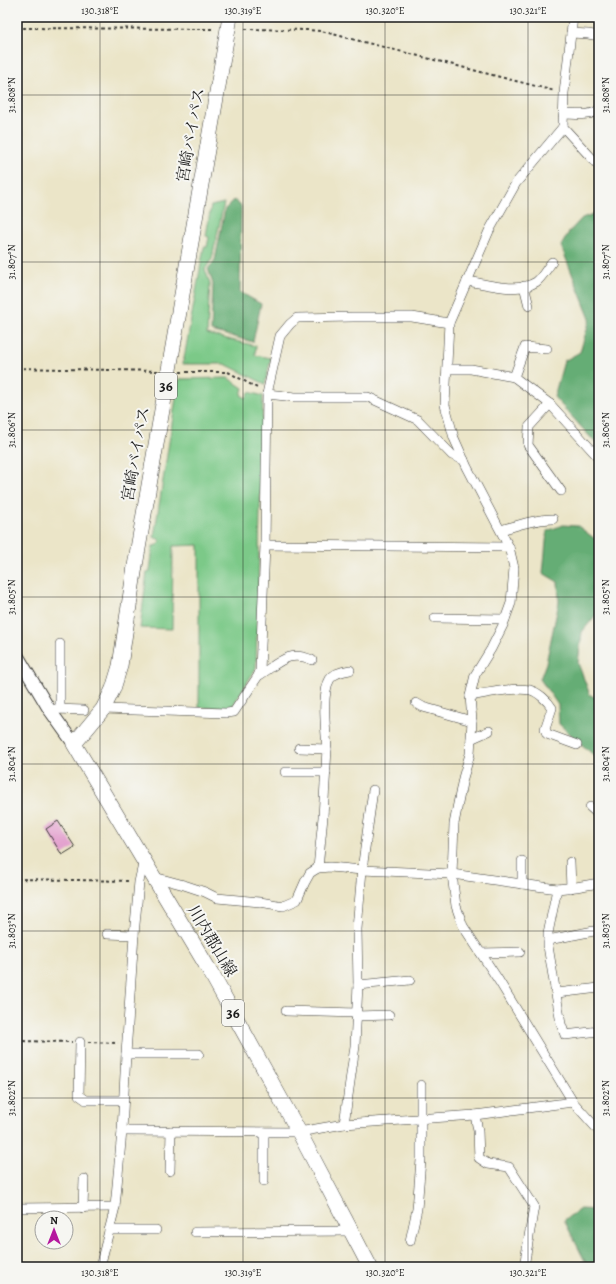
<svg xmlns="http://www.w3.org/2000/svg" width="616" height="1284" viewBox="0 0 616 1284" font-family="Alegreya,'Noto Serif JP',serif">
  <rect width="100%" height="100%" fill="#f6f6f2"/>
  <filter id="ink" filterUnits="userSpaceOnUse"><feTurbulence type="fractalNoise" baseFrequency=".025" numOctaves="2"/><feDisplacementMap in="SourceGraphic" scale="8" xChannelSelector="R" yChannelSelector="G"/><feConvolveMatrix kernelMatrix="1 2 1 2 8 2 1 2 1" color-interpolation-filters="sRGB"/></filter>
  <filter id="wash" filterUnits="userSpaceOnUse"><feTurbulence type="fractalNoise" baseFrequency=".012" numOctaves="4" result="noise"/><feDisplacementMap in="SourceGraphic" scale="16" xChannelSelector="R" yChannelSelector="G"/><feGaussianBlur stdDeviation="0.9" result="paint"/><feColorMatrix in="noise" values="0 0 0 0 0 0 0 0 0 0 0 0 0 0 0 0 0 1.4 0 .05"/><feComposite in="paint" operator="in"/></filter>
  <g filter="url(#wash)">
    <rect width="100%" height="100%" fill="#ebe5c8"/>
    <g fill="#7cc988" stroke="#4c7252">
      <polygon points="224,203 212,259 205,269 210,284 207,334 256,346 255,355 271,358 265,384 225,364 183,364 204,247 207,247 209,237 206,236 211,206"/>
      <polygon points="228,378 243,388 241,395 246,398 249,392 263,396 256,668 232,707 199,708 199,545 173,546 172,629 140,628 147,572 150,571 153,546 158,545 160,540 154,537 179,379"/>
    </g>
    <g fill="#65ad74" stroke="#406448">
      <polygon points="234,200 241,206 240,292 261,304 253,342 211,331 213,284 208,269 215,260 225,209"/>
      <polygon points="599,212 599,442 594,441 554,397 564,361 580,352 590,319 561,246 569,232 582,218"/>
      <polygon points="563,525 578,526 599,542 599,611 582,632 578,663 590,695 599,699 599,760 559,724 558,705 540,679 546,663 559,602 558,582 543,573 547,531"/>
      <polygon points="580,1209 599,1210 599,1267 588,1267 564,1220"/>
    </g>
    <g id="blocks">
      <polygon fill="#e3a0ce" points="58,821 75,847 62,855 46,829"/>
    </g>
  </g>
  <g filter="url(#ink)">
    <use href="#blocks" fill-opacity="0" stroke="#3b3a36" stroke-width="1"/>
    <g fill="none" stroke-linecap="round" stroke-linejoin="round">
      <g stroke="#3b3a36" stroke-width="10">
        <g id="minor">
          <polyline points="573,17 564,93 563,127 599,166"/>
          <polyline points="571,33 588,34 599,36"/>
          <path d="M563,114c12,0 25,3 36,-4"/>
          <polyline points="563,127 516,183 489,231 449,323 445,405 454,438 467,467 509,547 514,568 511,603 503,625 491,649 475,675 470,696 472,721 470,754 463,778 454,824 452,874 456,906 463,926 499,981 573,1102 599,1131"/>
          <path d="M467,281c20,3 50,13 69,1 6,-4 11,-14 16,-20"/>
          <polyline points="524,286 529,306"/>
          <polyline points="447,369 471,369 514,377 550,404 599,458"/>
          <polyline points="514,377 525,347 547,349"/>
          <polyline points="267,394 295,397 368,397 418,420 452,455 464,460"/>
          <polyline points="550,404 529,427 528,445 561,491"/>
          <path d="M501,530c17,-5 34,-11 52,-11"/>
          <polyline points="265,545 509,547"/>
          <polyline points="435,618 505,619"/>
          <path d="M258,676c20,-12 30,-27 54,-16"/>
          <path d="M470,696c17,-3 43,-9 60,-6 8,2 18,11 22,18l-7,21 2,5 30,11"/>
          <polyline points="416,703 423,707 472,721"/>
          <polyline points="55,709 84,710"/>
          <polyline points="60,709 60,644"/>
          <polyline points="103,709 227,713 234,712 258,676 260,671 265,545 267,394 280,336 290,324 297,318 353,317 412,317 449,323"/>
          <polyline points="471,739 489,731"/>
          <polyline points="299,748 327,749 323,817 318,868"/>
          <path d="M327,749c-1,-17 -6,-56 3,-70 4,-6 13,-8 20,-9"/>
          <polyline points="285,772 326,772"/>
          <polyline points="590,807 599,815"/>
          <polyline points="522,861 522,884"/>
          <polyline points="570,862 571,888"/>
          <polyline points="154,877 184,885 205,892 217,898 260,902 283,906 297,900 305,882 310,873 318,868 330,867 362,870 452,874 557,889 576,887 599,883"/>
          <polyline points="557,889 548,933 548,946 561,1024 565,1035 599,1031"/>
          <polyline points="107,934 134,935"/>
          <polyline points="548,940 599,930"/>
          <polyline points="481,953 520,952"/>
          <polyline points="358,985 410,980"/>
          <polyline points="557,993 599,988"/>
          <polyline points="286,1011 357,1013"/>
          <polyline points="356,1016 389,1015"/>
          <polyline points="80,1042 79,1095 86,1100 124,1100"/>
          <polyline points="126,1054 199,1054"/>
          <polyline points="475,1115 478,1131 479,1158 488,1164 509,1167 534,1206 524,1267"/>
          <polyline points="344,1124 355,1046 358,985 357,929 362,870 373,790"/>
          <polyline points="122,1131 299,1132 344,1124 475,1115 573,1102"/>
          <polyline points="264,1132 264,1181"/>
          <polyline points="170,1171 171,1131"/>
          <polyline points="17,1208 115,1207"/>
          <polyline points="83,1208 84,1179"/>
          <polyline points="109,1230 156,1230"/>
          <polyline points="195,1232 350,1231"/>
          <polyline points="410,1241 417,1209 421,1160 421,1085"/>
          <polyline points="100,1267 115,1207 122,1131 126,1054 134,935 139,882 144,860"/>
        </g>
      </g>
      <g stroke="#3b3a36" stroke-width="14">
        <polyline id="tertiary" points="17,655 49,709 74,744"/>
      </g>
      <g stroke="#3b3a36" stroke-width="16">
        <polyline id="primary" points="230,17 135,566 120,666 113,689 103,709 74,744 211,973 299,1132 370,1267"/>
      </g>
      <g stroke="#3b3a36" stroke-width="2" stroke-dasharray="3 3" stroke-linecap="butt">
        <polyline points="17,28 212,29"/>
        <polyline points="245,29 309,30 321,31 555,91"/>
        <polyline points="17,368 158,371"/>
        <polyline points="180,372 228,372 259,389"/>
        <polyline points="17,879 130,881"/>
        <polyline points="17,1041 72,1042"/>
        <polyline points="88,1042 118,1043"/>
      </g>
      <use href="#minor" stroke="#fff" stroke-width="9"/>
      <use href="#tertiary" stroke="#fff" stroke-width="12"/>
      <use href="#primary" stroke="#fff" stroke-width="15"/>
    </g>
  </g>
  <path fill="none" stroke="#1c1c1c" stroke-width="1" stroke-opacity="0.45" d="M100,17v1250M243,17v1250M385,17v1250M528,17v1250M17,95h582M17,262h582M17,430h582M17,597h582M17,764h582M17,931h582M17,1098h582M17,1266h582"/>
  <g text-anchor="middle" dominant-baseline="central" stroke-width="4" stroke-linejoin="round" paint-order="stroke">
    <g fill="#f6f6f2" stroke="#5d5d5c" stroke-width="1">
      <rect x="155" y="373" width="22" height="26" rx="3"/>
      <rect x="222" y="1000" width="22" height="26" rx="3"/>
    </g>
    <g font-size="15" font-weight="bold" fill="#1c1c1c">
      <text x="166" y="386">36</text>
      <text x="233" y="1013">36</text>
    </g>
    <g font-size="16" fill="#1c1c1c" stroke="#f6f6f2">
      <text transform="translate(191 135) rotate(-80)">宮崎バイパス</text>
      <text transform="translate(136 454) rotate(-80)">宮崎バイパス</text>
      <text transform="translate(212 941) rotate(59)">川内郡山線</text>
    </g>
  </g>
  <rect width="616" height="1284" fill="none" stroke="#f6f6f2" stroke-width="44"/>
  <g transform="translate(54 1230)"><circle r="19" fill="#f6f6f2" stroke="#9f9f9c"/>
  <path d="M0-3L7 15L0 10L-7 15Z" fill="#b5179e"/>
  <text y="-6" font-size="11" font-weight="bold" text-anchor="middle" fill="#1c1c1c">N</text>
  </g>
  <rect x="22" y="22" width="572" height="1240" fill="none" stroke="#1c1c1c" stroke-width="1.5"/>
  <g font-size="10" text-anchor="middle" fill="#1c1c1c">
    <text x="100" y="14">130.318°E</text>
    <text x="243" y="14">130.319°E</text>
    <text x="385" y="14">130.320°E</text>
    <text x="528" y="14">130.321°E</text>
    <text transform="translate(11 95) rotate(-90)" y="4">31.808°N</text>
    <text transform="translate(605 95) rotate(-90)" y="4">31.808°N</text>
    <text transform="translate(11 262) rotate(-90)" y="4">31.807°N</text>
    <text transform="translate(605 262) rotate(-90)" y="4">31.807°N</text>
    <text transform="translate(11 430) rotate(-90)" y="4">31.806°N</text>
    <text transform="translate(605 430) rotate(-90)" y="4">31.806°N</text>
    <text transform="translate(11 597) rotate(-90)" y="4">31.805°N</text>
    <text transform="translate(605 597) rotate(-90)" y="4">31.805°N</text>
    <text transform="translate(11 764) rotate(-90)" y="4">31.804°N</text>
    <text transform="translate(605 764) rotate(-90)" y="4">31.804°N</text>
    <text transform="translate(11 931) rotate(-90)" y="4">31.803°N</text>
    <text transform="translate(605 931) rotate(-90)" y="4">31.803°N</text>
    <text transform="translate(11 1098) rotate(-90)" y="4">31.802°N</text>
    <text transform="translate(605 1098) rotate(-90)" y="4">31.802°N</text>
    <text x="100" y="1276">130.318°E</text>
    <text x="243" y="1276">130.319°E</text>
    <text x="385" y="1276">130.320°E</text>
    <text x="528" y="1276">130.321°E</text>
  </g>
</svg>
